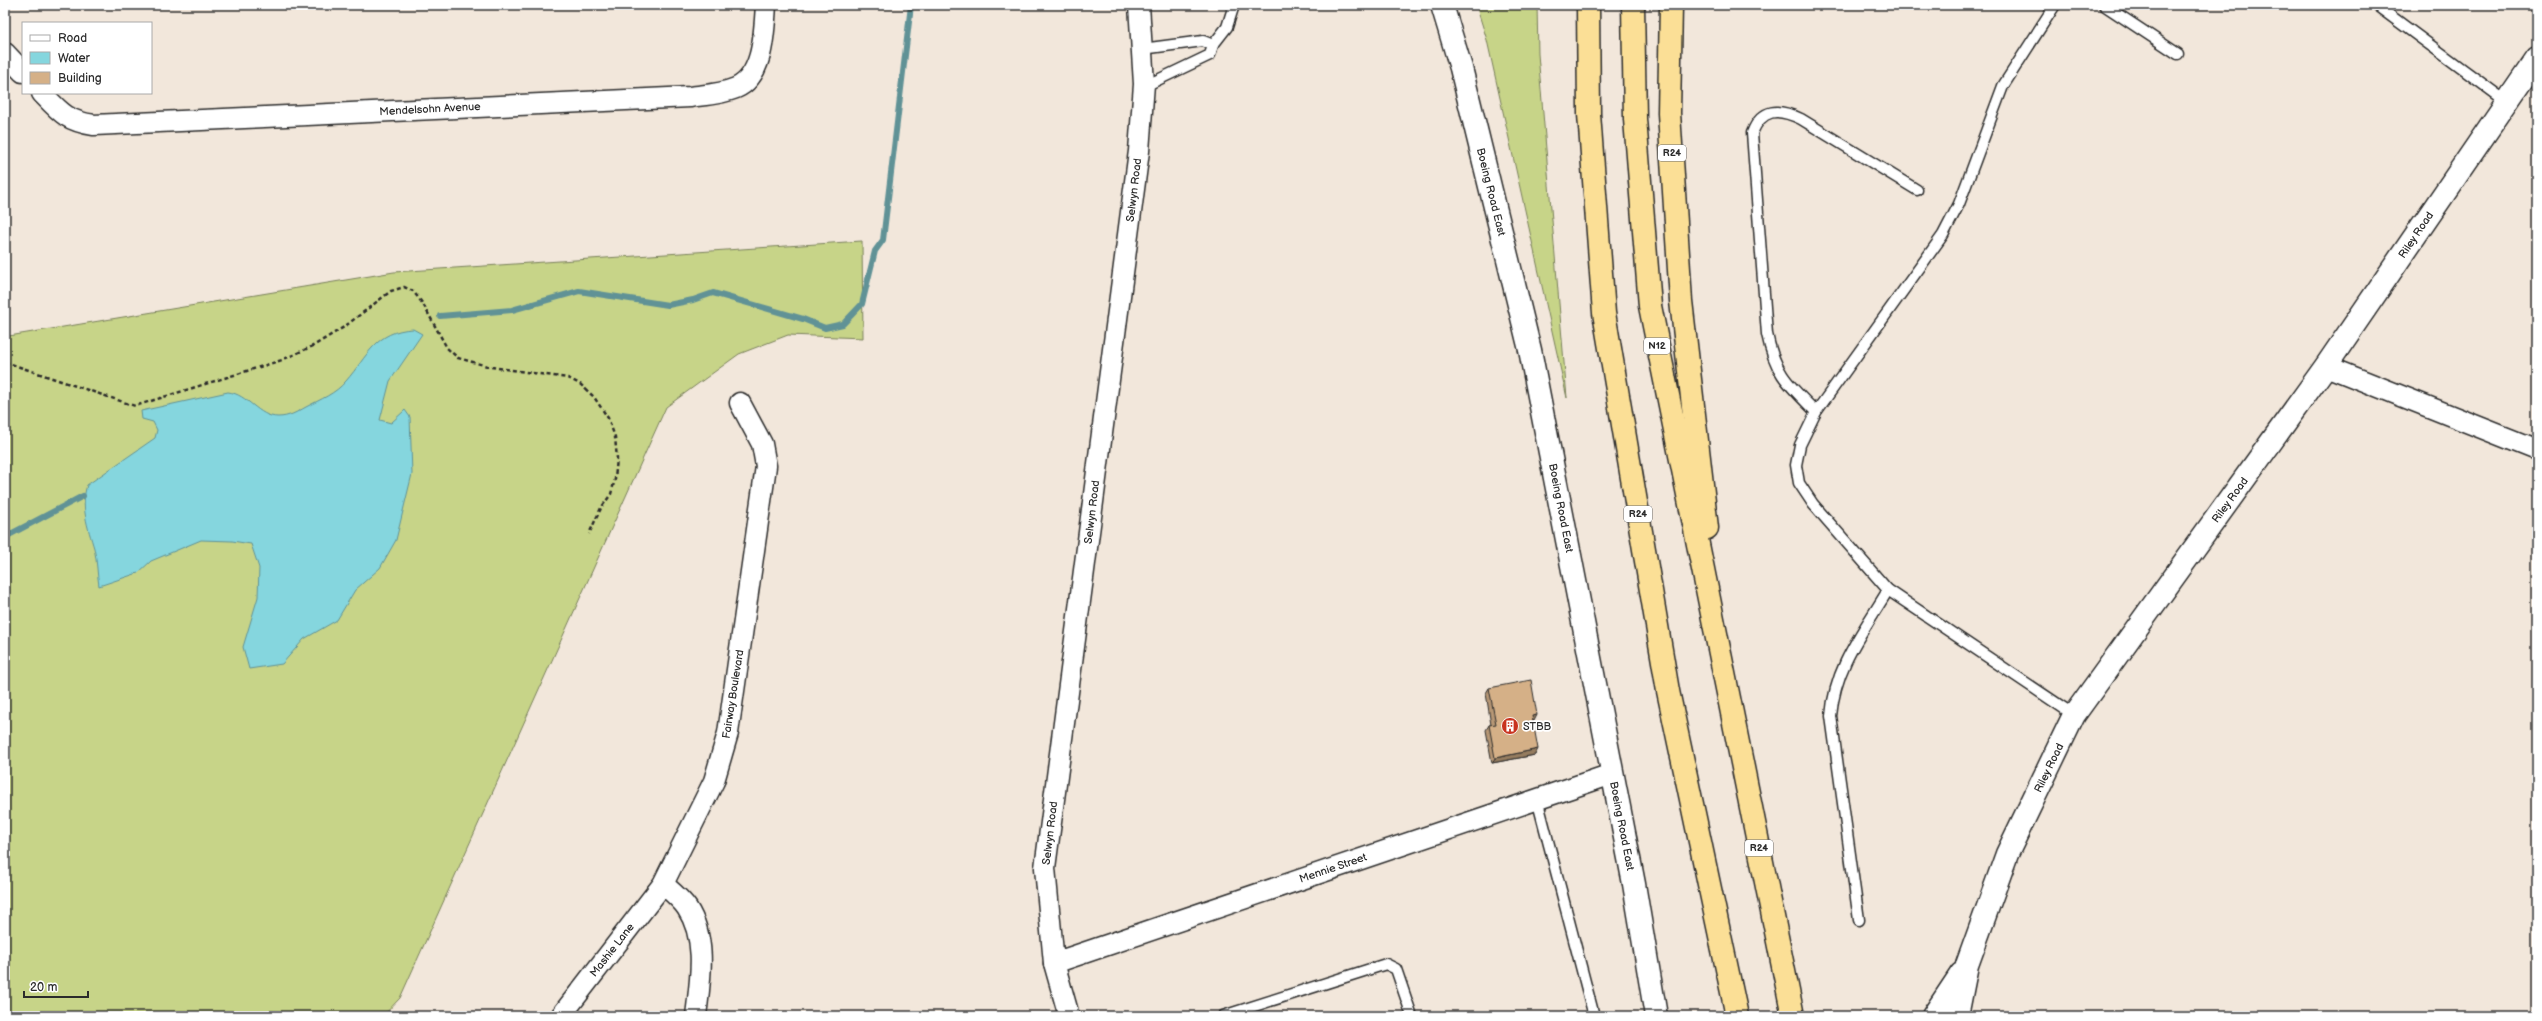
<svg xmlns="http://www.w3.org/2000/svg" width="2542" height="1021" viewBox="0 0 2542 1021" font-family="'Balsamiq Sans',sans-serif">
  <rect width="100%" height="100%" fill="#f2e7db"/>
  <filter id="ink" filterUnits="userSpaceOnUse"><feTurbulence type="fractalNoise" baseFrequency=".025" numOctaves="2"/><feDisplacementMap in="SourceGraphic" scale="8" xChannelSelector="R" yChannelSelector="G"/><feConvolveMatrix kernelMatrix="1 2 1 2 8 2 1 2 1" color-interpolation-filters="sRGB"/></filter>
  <g filter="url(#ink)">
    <g fill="#c7d488" stroke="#79805a">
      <polygon points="1476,5 1537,5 1538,54 1567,398 1487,40"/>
      <polygon points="862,241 863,338 788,335 739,354 666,407 400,998 383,1016 5,1016 5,331 9,336 394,272"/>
    </g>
    <path fill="#85d6de" stroke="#619296" d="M413,329l9,5 -32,47 -10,39 11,3 14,-13 5,7 2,57 -16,66 -16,28 -25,22 -18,30 -33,19 -22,25 -33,5 -6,-22 15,-50 1,-29 -8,-24 -19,-3 -31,-1 -50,21 -13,12 -39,13c-2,-12 -2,-26 -5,-38 -6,-20 -14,-42 -7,-63l68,-47 2,-8 -4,-8 -11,-3 -1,-8 87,-19c20,2 30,25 50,25 11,0 19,-5 28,-10 15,-8 29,-13 40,-26 22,-25 29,-50 67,-52z"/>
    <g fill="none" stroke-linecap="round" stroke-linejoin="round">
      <g stroke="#619296" stroke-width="6">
        <polyline points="440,316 512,310 579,291 668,305 693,300 713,293 803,319 825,328 843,324 862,304 875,251 883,240 911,5"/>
        <polyline points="5,537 83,496"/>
      </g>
      <g stroke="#2b2b2b" stroke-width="13">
        <g id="service">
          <polyline points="2055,5 2003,86 1959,204 1943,235 1816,412 1800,445 1796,465 1799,483 1813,504 1888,590 2074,715"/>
          <polyline points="2104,5 2178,54"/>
          <polyline points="2376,5 2507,102"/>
          <polyline points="1142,49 1203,41 1213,45"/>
          <polyline points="1143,87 1210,55 1213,45 1227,27 1234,5"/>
          <path d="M1816,412c-27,-27 -41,-38 -49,-78l-15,-201c10,-25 26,-25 49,-14l116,71"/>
          <polyline points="1537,799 1594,1016"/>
          <path d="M1859,920l-28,-204c4,-50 32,-84 57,-126"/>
          <polyline points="1223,1016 1386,964 1396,969 1412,1016"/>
        </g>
      </g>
      <g stroke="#2b2b2b" stroke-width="23">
        <g id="minor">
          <polyline points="5,53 23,72"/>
          <path d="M42,93c18,19 25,28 52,32l596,-28c15,-2 32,-3 46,-9 28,-12 28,-57 30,-83"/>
          <polyline points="2326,366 2537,450"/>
          <path d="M663,884c8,7 18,15 24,24 21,32 13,73 9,108"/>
          <polyline points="1054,963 1612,774"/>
          <polyline points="561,1016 663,884 714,781 728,733 766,466 762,444 740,403"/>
          <polyline points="1069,1016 1054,963 1045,868 1139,151 1144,84 1139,5"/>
        </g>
      </g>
      <g stroke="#2b2b2b" stroke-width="25">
        <g id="secondary">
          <polyline points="1442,5 1461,68 1530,350 1634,884 1656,1016"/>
          <polyline points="1933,1016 1961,974"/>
          <polyline points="1957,1016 1967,965 2007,854 2074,715 2326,366 2537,58"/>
        </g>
      </g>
      <g stroke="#2b2b2b" stroke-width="25">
        <g id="motorway">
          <polyline points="1588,5 1589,114 1604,313 1668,691 1737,1016"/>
          <polyline points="1633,5 1635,119 1650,306 1793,1016"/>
          <polyline points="1671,5 1669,113 1681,301 1707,528"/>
        </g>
      </g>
      <polyline stroke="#2b2b2b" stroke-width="2.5" stroke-dasharray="4 3" stroke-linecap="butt" points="5,362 135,406 282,360 313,346 344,327 391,291 404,287 413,291 423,304 447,348 458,358 491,367 568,378 580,384 594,397 608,418 615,437 617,459 615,479 611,494 601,508 589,534"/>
      <use href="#service" stroke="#fff" stroke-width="10"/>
      <use href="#minor" stroke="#fff" stroke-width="20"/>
      <use href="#secondary" stroke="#fff" stroke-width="22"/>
      <use href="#motorway" stroke="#fbdf96" stroke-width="22"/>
    </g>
    <polygon fill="#b79774" stroke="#2b2b2b" points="1489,688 1534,721 1533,721 1535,755 1492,763 1486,730 1489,725 1491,725 1486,693"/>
    <g fill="#957b5e" stroke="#2b2b2b">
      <polygon points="1537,715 1534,721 1529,722 1532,716"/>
      <polygon points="1538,749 1535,755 1492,763 1495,758"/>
    </g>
    <polygon fill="#d5b087" stroke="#2b2b2b" points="1531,680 1537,715 1532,716 1538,749 1495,758 1489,725 1496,724 1489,688"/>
  </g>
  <defs>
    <g id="building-disc" transform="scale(0.9)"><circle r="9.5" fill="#c8321e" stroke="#fff"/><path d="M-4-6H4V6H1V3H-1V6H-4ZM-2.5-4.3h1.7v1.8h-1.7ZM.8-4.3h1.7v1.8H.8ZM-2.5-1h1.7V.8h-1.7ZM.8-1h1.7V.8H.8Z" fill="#fff"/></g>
  </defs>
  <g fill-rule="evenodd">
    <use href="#building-disc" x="1510" y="726"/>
  </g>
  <g text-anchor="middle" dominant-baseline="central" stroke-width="3.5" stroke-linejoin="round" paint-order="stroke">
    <g fill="#fff" stroke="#6b6b6b" stroke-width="1">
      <rect x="1658" y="145" width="28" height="16" rx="3"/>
      <rect x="1644" y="338" width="26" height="16" rx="3"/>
      <rect x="1624" y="506" width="28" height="16" rx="3"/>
      <rect x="1745" y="840" width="28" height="16" rx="3"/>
    </g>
    <g font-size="10" font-weight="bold" fill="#2b2b2b">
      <text x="1672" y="153">R24</text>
      <text x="1657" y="346">N12</text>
      <text x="1638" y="514">R24</text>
      <text x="1759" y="848">R24</text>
    </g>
    <g font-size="11" fill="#2b2b2b" stroke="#fff">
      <text transform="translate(430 109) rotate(-3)">Mendelsohn Avenue</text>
      <text transform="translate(1134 190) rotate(-83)">Selwyn Road</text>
      <text transform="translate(1491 192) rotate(76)">Boeing Road East</text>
      <text transform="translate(2416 235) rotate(-56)">Riley Road</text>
      <text transform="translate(2230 500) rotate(-54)">Riley Road</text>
      <text transform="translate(1561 508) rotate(79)">Boeing Road East</text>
      <text transform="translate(1092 512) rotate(-83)">Selwyn Road</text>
      <text transform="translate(733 694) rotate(-81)">Fairway Boulevard</text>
      <text transform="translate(2049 768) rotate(-64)">Riley Road</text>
      <text transform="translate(1622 826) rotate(79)">Boeing Road East</text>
      <text transform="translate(1050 833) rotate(-83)">Selwyn Road</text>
      <text transform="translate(1333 868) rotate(-19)">Mennie Street</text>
      <text transform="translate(612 950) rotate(-52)">Mashie Lane</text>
    </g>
    <g font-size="11" fill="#2b2b2b" stroke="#fff" text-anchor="start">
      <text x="1523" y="726">STBB</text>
    </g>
  </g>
  <rect width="2542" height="1021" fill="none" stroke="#fff" stroke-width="20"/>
  <rect x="10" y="10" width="2522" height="1001" fill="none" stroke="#2b2b2b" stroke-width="1.5" filter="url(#ink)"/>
  <rect x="22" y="22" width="130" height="72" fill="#ffffff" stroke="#aaaaaa"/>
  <rect x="30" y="35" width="20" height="6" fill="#ffffff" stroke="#aaaaaa"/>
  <text x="58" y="42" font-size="12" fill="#2b2b2b">Road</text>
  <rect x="30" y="52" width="20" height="12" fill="#85d6de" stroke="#aaaaaa"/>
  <text x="58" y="62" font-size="12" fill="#2b2b2b">Water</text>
  <rect x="30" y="72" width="20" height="12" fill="#d5b087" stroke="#aaaaaa"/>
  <text x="58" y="82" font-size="12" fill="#2b2b2b">Building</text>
  <path d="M24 991v6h64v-6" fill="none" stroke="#2b2b2b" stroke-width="2"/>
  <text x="30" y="991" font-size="12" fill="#2b2b2b" stroke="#ffffff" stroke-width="3" paint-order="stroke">20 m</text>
</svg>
